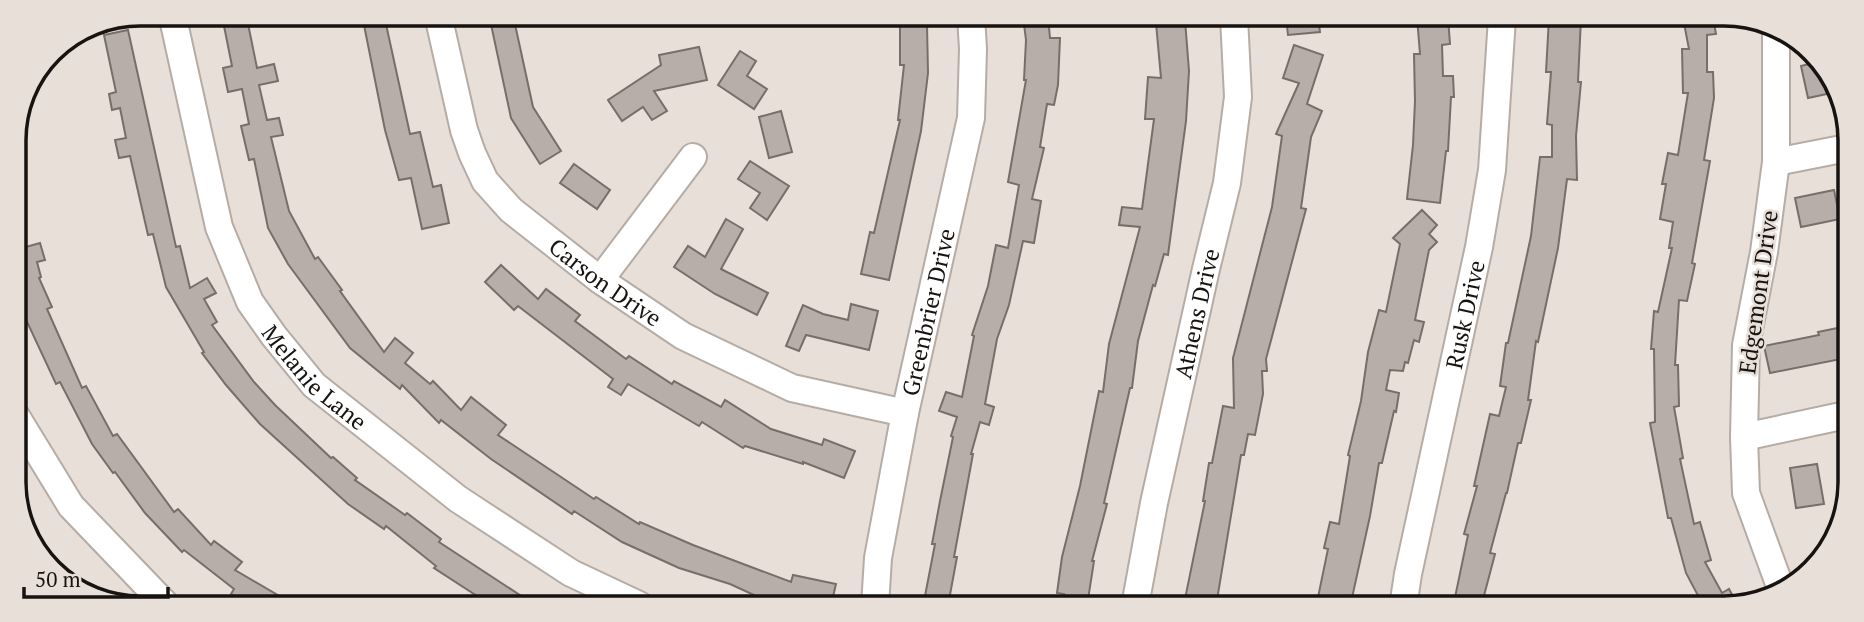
<svg xmlns="http://www.w3.org/2000/svg" width="1864" height="622" viewBox="0 0 1864 622" font-family="'PT Serif',serif">
  <rect width="100%" height="100%" fill="#e8dfd8"/>
  <g fill="#b8aea9" stroke="#776e6a" stroke-width="2">
    <polygon points="231,14 246,14 257,68 274,64 278,81 259,85 267,120 279,118 283,135 271,137 289,211 315,259 318,257 342,290 340,291 384,352 395,338 413,353 405,363 430,384 433,381 461,410 471,397 506,425 498,435 594,499 596,497 639,524 640,522 693,545 791,582 793,575 836,584 831,605 811,605 771,597 769,602 730,584 679,568 622,542 574,511 572,514 491,459 441,420 439,423 402,385 400,389 350,348 288,264 268,228 254,159 249,160 241,126 249,124 242,89 228,92 223,68 232,66 222,16"/>
    <polygon points="362,15 384,15 410,134 420,132 433,187 441,185 449,223 422,229 411,178 399,180 385,130"/>
    <polygon points="489,15 513,15 533,107 561,151 540,164 511,118"/>
    <polygon points="1023,16 1048,16 1050,38 1060,38 1058,85 1054,105 1047,104 1040,147 1044,148 1032,199 1041,201 1034,243 1023,241 1009,305 997,339 985,404 994,407 989,425 980,422 971,454 973,454 954,557 957,557 949,600 925,596 935,544 932,544 940,501 953,437 951,436 957,417 939,411 946,392 962,397 974,336 972,335 988,286 996,245 1008,248 1019,185 1008,182 1026,80 1024,80 1026,40"/>
    <polygon points="1286,17 1318,17 1320,32 1288,35"/>
    <polygon points="1417,17 1448,18 1450,44 1442,45 1443,76 1453,76 1454,97 1451,97 1448,151 1446,151 1440,203 1407,199 1413,145 1415,101 1414,54 1420,54"/>
    <polygon points="1549,18 1581,18 1578,82 1581,82 1576,136 1577,180 1567,179 1558,248 1538,342 1536,341 1528,400 1531,400 1521,443 1518,443 1507,493 1506,493 1490,553 1495,554 1481,607 1453,607 1468,535 1464,534 1477,486 1474,486 1490,414 1499,416 1506,387 1500,386 1506,343 1508,343 1531,236 1540,157 1552,157 1552,125 1547,124 1551,72 1546,72"/>
    <polygon points="1683,18 1713,18 1716,34 1707,35 1707,72 1713,72 1714,98 1704,160 1710,161 1692,263 1695,264 1687,301 1679,300 1675,365 1678,365 1679,406 1674,407 1683,458 1680,459 1694,524 1700,522 1711,560 1705,562 1722,593 1729,589 1738,606 1732,608 1693,608 1702,603 1686,573 1671,518 1668,518 1650,423 1655,422 1654,349 1651,349 1654,311 1658,312 1672,248 1669,248 1673,222 1660,219 1666,184 1662,184 1668,153 1678,155 1688,93 1683,93 1682,49 1689,49"/>
    <polygon points="1185,20 1189,71 1186,121 1168,255 1164,254 1155,286 1153,285 1138,341 1132,388 1130,388 1104,503 1107,504 1092,561 1094,561 1087,606 1062,606 1064,594 1057,593 1062,557 1080,486 1099,391 1103,392 1109,344 1140,227 1119,225 1122,207 1142,209 1154,119 1145,119 1148,77 1161,78 1156,23"/>
    <polygon points="900,25 927,25 928,73 921,131 889,280 861,274 870,232 874,233 900,120 898,120 904,65 900,65"/>
    <polygon points="128,30 176,247 180,246 190,288 207,278 216,293 204,299 217,322 212,325 254,382 275,405 331,458 333,457 357,478 355,480 405,515 407,513 441,539 439,542 535,605 491,605 434,568 436,566 386,526 384,529 348,504 260,424 226,385 202,353 204,352 166,287 153,234 148,235 130,156 119,158 115,140 126,138 120,108 112,110 109,94 116,92 104,35"/>
    <polygon points="1294,45 1323,55 1307,104 1322,111 1311,137 1301,208 1306,209 1266,359 1267,371 1262,371 1263,394 1255,435 1248,434 1244,455 1241,455 1216,606 1196,606 1184,604 1205,501 1203,501 1209,463 1212,463 1223,406 1234,408 1233,358 1272,207 1282,136 1276,134 1299,83 1283,78"/>
    <polygon points="699,47 707,80 654,91 667,111 652,120 643,107 622,121 608,100 661,65 659,55"/>
    <polygon points="740,51 756,61 747,76 767,89 754,109 718,85"/>
    <polygon points="1821,61 1836,92 1808,98 1801,66"/>
    <polygon points="781,111 792,152 769,158 759,117"/>
    <polygon points="750,161 789,186 767,220 750,208 760,193 738,179"/>
    <polygon points="574,164 610,190 597,209 560,183"/>
    <polygon points="1834,190 1840,219 1801,227 1795,198"/>
    <polygon points="1422,210 1437,225 1429,234 1437,242 1429,250 1415,320 1424,322 1419,342 1414,340 1408,363 1405,362 1403,371 1390,370 1386,390 1399,393 1396,412 1394,411 1382,463 1379,463 1370,516 1350,607 1316,607 1328,549 1324,548 1330,522 1339,524 1350,456 1348,455 1361,401 1368,352 1379,310 1386,312 1400,244 1393,238"/>
    <polygon points="726,219 743,229 721,269 768,293 757,315 715,294 674,267 688,246 705,257"/>
    <polygon points="40,243 45,260 37,262 41,277 39,278 52,307 47,309 82,388 86,386 113,436 117,434 174,512 178,509 211,545 214,541 242,562 235,570 293,604 246,604 231,594 234,589 184,550 182,552 145,513 115,472 113,473 92,444 60,382 56,384 15,296 15,250"/>
    <polygon points="501,265 538,299 546,289 580,315 575,321 626,359 629,356 672,384 674,381 721,407 725,400 771,429 822,445 824,439 855,451 844,478 803,462 803,464 745,446 743,448 702,422 699,426 628,384 621,395 608,387 613,379 518,306 514,310 485,282"/>
    <polygon points="851,304 878,311 869,350 806,335 799,351 786,346 803,305 823,314 848,320"/>
    <polygon points="1847,326 1846,358 1770,373 1764,346 1819,335 1818,332"/>
    <polygon points="1817,464 1824,504 1796,508 1790,468"/>
  </g>
  <g fill="none" stroke-linecap="round" stroke-linejoin="round">
    <g stroke="#b5aca6" stroke-width="30">
      <g id="minor">
        <path id="s1" d="M172,14l47,213 31,75 24,34 40,49 144,114 113,74 68,32"/>
        <path id="s2" d="M438,15l26,115 8,23 13,28 26,29 89,70 83,56 109,52 113,25"/>
        <polyline points="1776,31 1776,162 1764,252 1746,345 1744,437 1746,493 1781,589"/>
        <polyline points="1776,162 1847,148"/>
        <polyline points="600,280 693,157"/>
        <polyline points="16,416 71,506 165,604"/>
        <polyline points="1744,437 1846,415"/>
        <path id="s3" d="M875,606l3,-48 27,-145 66,-295 2,-69 -2,-33"/>
        <path id="s4" d="M1135,606l19,-103 52,-234 21,-86 11,-86 -4,-80"/>
        <path id="s5" d="M1403,607l5,-33 71,-327 13,-77 10,-152"/>
      </g>
    </g>
    <use href="#minor" stroke="#fff" stroke-width="26"/>
  </g>
  <g text-anchor="middle" dominant-baseline="central" stroke-width="5" stroke-linejoin="round" paint-order="stroke">
    <g font-size="23" fill="#161310" stroke="#e8dfd8">
      <text stroke="none"><textPath href="#s2" startOffset="331">Carson Drive</textPath></text>
      <text transform="translate(1758 292) rotate(-82)">Edgemont Drive</text>
      <text stroke="none"><textPath href="#s3" startOffset="299">Greenbrier Drive</textPath></text>
      <text stroke="none"><textPath href="#s4" startOffset="299">Athens Drive</textPath></text>
      <text stroke="none"><textPath href="#s5" startOffset="299">Rusk Drive</textPath></text>
      <text stroke="none"><textPath href="#s1" startOffset="399">Melanie Lane</textPath></text>
    </g>
  </g>
  <path d="M0 0H1864V622H0ZM140 26H1724A114 114 0 0 1 1838 140V482A114 114 0 0 1 1724 596H140A114 114 0 0 1 26 482V140A114 114 0 0 1 140 26Z" fill="#e8dfd8" fill-rule="evenodd"/>
  <path fill="none" stroke="#161310" stroke-width="3.5" d="M140 26H1724A114 114 0 0 1 1838 140V482A114 114 0 0 1 1724 596H140A114 114 0 0 1 26 482V140A114 114 0 0 1 140 26Z"/>
  <path d="M24 587v10h144v-10" fill="none" stroke="#161310" stroke-width="3.5"/>
  <text x="35" y="587" font-size="21" fill="#161310" stroke="#e8dfd8" stroke-width="5" paint-order="stroke">50 m</text>
</svg>
